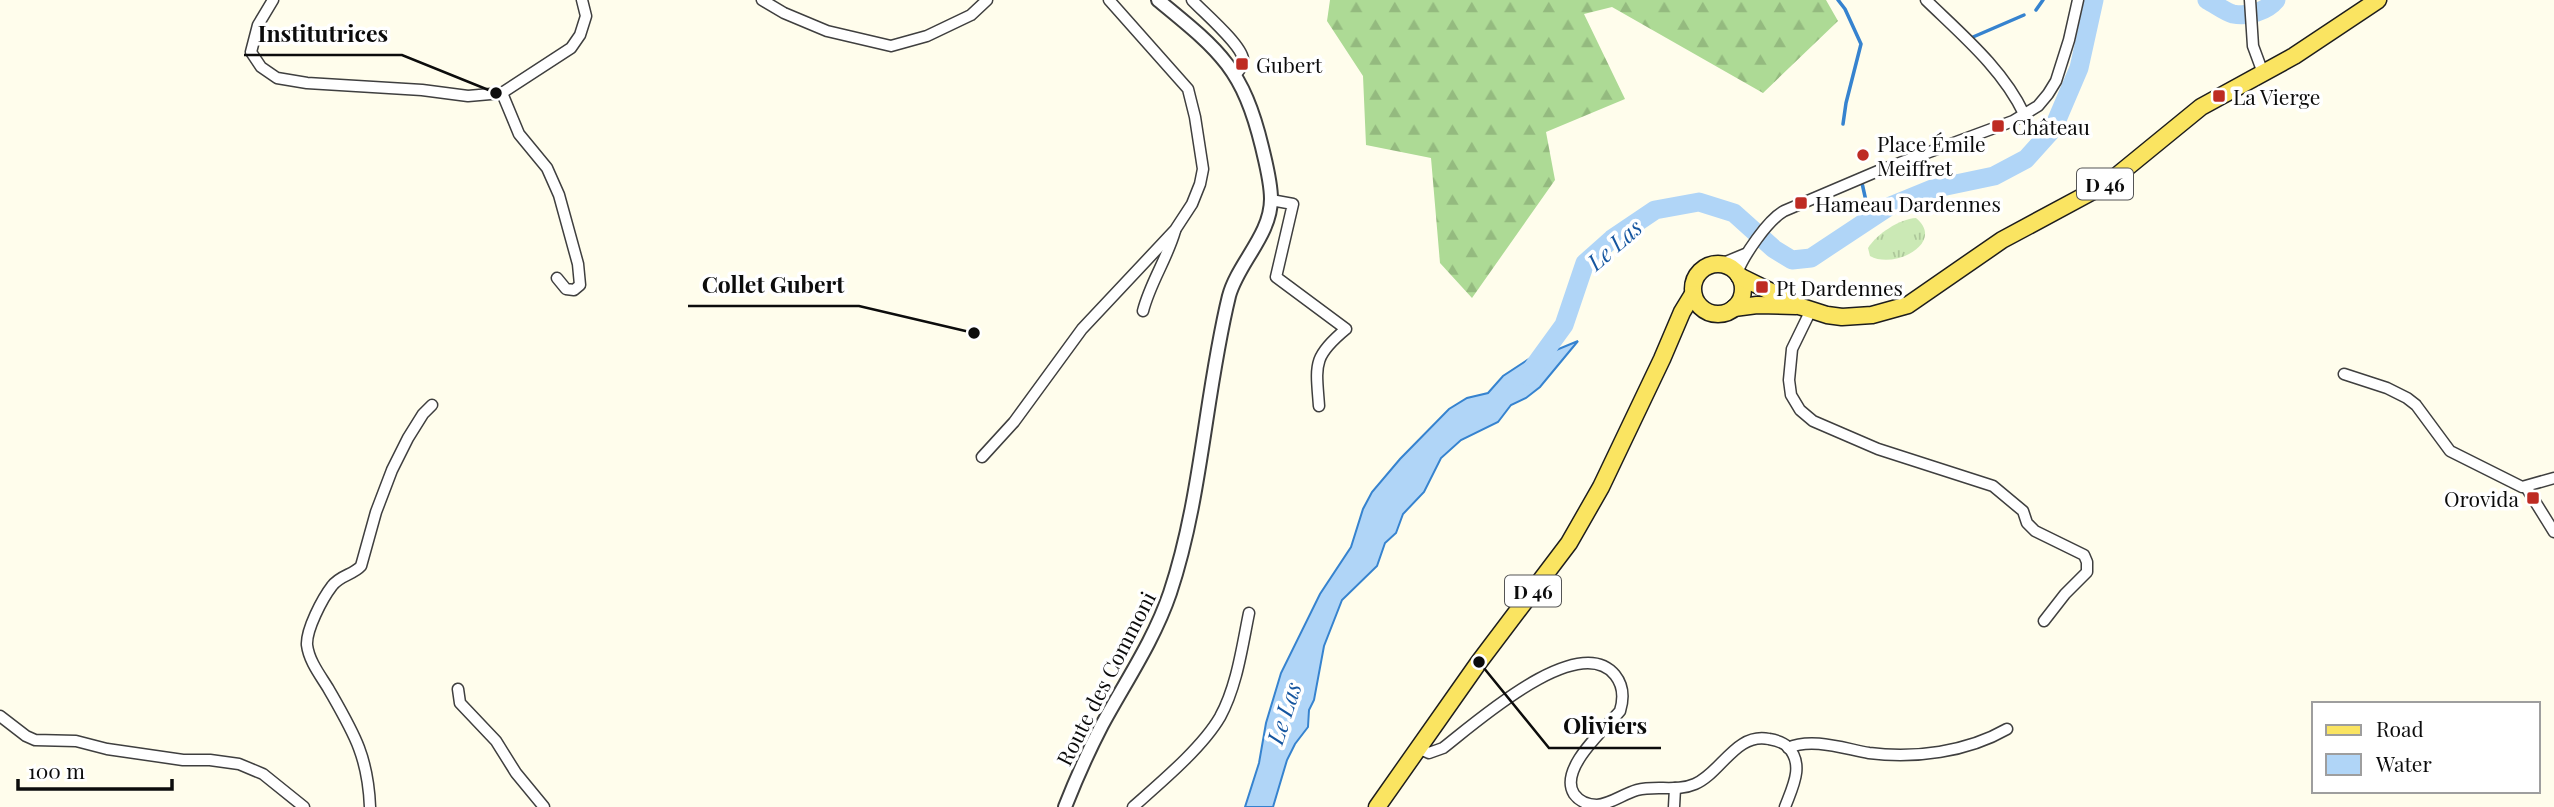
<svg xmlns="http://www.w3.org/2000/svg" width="2554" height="807" viewBox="0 0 2554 807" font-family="'Playfair Display',serif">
  <defs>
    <pattern id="grass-tufts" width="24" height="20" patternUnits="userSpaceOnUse" patternTransform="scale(1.75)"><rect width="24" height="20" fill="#cbe9b5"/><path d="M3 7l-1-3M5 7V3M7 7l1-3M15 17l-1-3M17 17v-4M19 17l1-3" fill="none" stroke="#adc79a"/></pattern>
    <pattern id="forest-firs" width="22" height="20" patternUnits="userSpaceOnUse" patternTransform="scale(1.75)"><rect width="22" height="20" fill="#adda95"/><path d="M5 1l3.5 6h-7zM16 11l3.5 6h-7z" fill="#94ba7f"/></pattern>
  </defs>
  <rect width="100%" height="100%" fill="#fffdec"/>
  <path fill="url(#grass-tufts)" d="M1916,218c30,25 -22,52 -46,38l-2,-8c9,-14 31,-29 48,-30z"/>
  <polygon fill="url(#forest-firs)" points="1330,0 1826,0 1838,21 1763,93 1612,7 1584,14 1625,99 1546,132 1555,180 1472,298 1440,263 1431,158 1366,145 1363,76 1327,21"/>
  <polygon fill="#b0d5f7" stroke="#3683cf" stroke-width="2" points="1578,341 1540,387 1526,398 1511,405 1498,422 1461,440 1441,458 1424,492 1403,514 1396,533 1385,543 1377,566 1342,600 1324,646 1314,700 1309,710 1308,727 1295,744 1287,760 1273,807 1245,807 1259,763 1266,723 1281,673 1320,594 1351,547 1363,509 1372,492 1400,459 1449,409 1467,398 1488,393 1503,376 1535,355 1549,353"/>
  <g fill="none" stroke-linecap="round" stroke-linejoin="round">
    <g stroke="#3683cf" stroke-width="3.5">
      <polyline points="1838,0 1845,9 1861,44 1846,103 1843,124"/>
      <polyline points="2036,10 2043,0"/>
      <polyline points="1973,37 2024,15"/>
      <polyline points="1862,183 1870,219"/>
    </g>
    <g stroke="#b0d5f7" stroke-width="19">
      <path d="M2207,0c8,4 18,12 26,14 15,3 34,-3 43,-14"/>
      <polyline points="1527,376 1564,325 1585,263 1612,239 1655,210 1699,202 1734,213 1774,249 1792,260 1811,258 1888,207 1932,189 1994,176 2026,159 2053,129 2079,68 2094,0"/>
    </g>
    <g stroke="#3f3f3f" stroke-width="13">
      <g id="minor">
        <polyline points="273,0 258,25 251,52 261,67 277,78 307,83 422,90 468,96 502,93 571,48 580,35 586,16 582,0"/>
        <polyline points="762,0 784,13 827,31 891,46 927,36 971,15 987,0"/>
        <path d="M1192,0c11,12 49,44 51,59 0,6 -3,11 -7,15"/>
        <path d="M1926,0c35,34 77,69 98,114"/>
        <polyline points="2250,0 2253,46 2263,73"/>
        <polyline points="502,93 519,134 547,168 559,195 578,264 580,285 574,290 566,289 557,278"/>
        <path d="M1271,200l22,4 -17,73 70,52c-34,28 -30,36 -27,77"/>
        <polyline points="1721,264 1745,254"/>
        <path d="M1737,273c7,-18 30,-52 47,-62l94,-40 135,-50 25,-15 10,-12 8,-13 13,-41 9,-40"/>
        <polyline points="1811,310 1792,349 1789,380 1791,395 1800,410 1813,421 1878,449 1993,486 2023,511 2027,523 2035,531 2084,555 2087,562 2087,572 2065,594 2044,621"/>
        <path d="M1143,311c7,-28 24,-52 32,-80"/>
        <polyline points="2344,374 2387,388 2407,398 2416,405 2450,451 2522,487 2554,478"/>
        <polyline points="982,457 1014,422 1082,329 1175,230 1192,204 1200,184 1203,169 1195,117 1188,89 1109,0"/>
        <polyline points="2526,487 2554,532"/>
        <polyline points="458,689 460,703 496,741 516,773 544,807"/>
        <polyline points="0,716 26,736 35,740 76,741 107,749 183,760 210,760 239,764 263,774 304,807"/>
        <path d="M1418,748l11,5 14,-5c30,-23 135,-118 172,-73 8,10 9,23 5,36 -15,18 -62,58 -46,83 5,7 14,11 23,11 14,-1 26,-11 40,-15 19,-5 40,2 58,-6 26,-11 41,-52 74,-45 6,1 14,3 19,8 17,18 4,41 -3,60"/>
        <path d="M1788,748c24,-11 57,1 81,5 45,6 98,-1 138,-24"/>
        <path d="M370,807c-2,-52 -17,-75 -42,-119 -8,-13 -19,-27 -21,-43 -1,-15 15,-46 25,-59 8,-11 21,-11 29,-20l15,-54 16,-42 16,-32 15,-24 9,-9"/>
        <path d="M1133,807c27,-24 69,-59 87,-90 17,-31 22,-70 29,-104"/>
        <polyline points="1674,807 1675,788"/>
      </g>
    </g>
    <g stroke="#3f3f3f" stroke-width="16">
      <path id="tertiary" d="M1065,807c11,-28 23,-55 37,-82 24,-44 52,-85 68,-132 32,-96 35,-199 59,-297 9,-33 42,-61 42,-97 0,-17 -5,-35 -9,-52 -19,-79 -43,-97 -104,-147"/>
    </g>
    <g stroke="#1d1d1d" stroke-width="19">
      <g id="primary">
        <circle cx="1718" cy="289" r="25"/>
        <polyline points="1739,276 1802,307 1827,315 1842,317 1872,315 1908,305 2002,240 2108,183 2201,107 2294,56 2378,0"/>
        <polyline points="1734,308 1757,305 1796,306"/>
        <polyline points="1377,807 1479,662 1569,543 1601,487 1662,359 1682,312 1693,294"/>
      </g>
    </g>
    <use href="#minor" stroke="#fff" stroke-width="10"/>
    <use href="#tertiary" stroke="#fff" stroke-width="12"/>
    <use href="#primary" stroke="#fae461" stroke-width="16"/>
  </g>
  <g fill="#be2b23" stroke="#fff" stroke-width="2.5">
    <rect x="1235" y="57" width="14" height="14" rx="3.5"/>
    <rect x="2212" y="89" width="14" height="14" rx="3.5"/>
    <rect x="1991" y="119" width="14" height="14" rx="3.5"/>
    <circle cx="1863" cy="155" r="7"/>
    <rect x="1794" y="196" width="14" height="14" rx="3.5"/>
    <rect x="1755" y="280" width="14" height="14" rx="3.5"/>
    <rect x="2526" y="491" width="14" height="14" rx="3.5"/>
  </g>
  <g text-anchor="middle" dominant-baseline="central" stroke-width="7" stroke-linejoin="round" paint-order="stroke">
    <g fill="#fff" stroke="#555" stroke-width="2">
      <rect x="2077" y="168.5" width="56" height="31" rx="5"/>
      <rect x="1505" y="575.5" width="56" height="31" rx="5"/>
    </g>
    <g font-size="19" font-weight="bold" fill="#0c0c0c">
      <text x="2105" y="184">D 46</text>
      <text x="1533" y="591">D 46</text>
    </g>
    <g font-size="21" fill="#0c0c0c" stroke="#fff" text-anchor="start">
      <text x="1256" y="64">Gubert</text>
      <text x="2233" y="96">La Vierge</text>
      <text x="2012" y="126">Château</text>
      <text x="1877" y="143">Place Émile<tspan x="1877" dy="24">Meiffret</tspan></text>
      <text x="1815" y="203">Hameau Dardennes</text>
      <text x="1776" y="287">Pt Dardennes</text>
      <text x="2519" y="498" text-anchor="end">Orovida</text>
    </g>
    <g font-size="21" fill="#0c0c0c" stroke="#fff">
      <text transform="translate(1105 678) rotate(-63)">Route des Commoni</text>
    </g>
    <g font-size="23" font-style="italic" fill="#15559f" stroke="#fff">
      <text transform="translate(1614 244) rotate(-41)">Le Las</text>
      <text transform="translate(1283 713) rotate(-72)">Le Las</text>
    </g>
  </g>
  <path fill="none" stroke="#0c0c0c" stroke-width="2.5" d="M496 93L402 55H244M974 333L859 306H688M1479 662L1549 748H1661"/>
  <g fill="#0c0c0c" stroke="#fff" stroke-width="2.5">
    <circle cx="496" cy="93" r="7"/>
    <circle cx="974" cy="333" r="7"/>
    <circle cx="1479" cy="662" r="7"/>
  </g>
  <g font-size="23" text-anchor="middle" font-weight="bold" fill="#0c0c0c" stroke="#fff" stroke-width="7" stroke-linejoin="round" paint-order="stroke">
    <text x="323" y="42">Institutrices</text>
    <text x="773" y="293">Collet Gubert</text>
    <text x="1605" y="734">Oliviers</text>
  </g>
  <rect x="2312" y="702" width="228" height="91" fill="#ffffff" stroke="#9e9e9e" stroke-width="2"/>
  <rect x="2326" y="725" width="35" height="10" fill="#fae461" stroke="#9e9e9e" stroke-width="2"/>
  <text x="2376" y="737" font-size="21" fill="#0c0c0c">Road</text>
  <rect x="2326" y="754" width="35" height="21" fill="#b0d5f7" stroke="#9e9e9e" stroke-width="2"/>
  <text x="2376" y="772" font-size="21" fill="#0c0c0c">Water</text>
  <path d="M18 779v10h154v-10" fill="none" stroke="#0c0c0c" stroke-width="3.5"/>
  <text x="28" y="779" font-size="21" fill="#0c0c0c" stroke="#ffffff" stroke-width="5" paint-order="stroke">100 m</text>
</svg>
